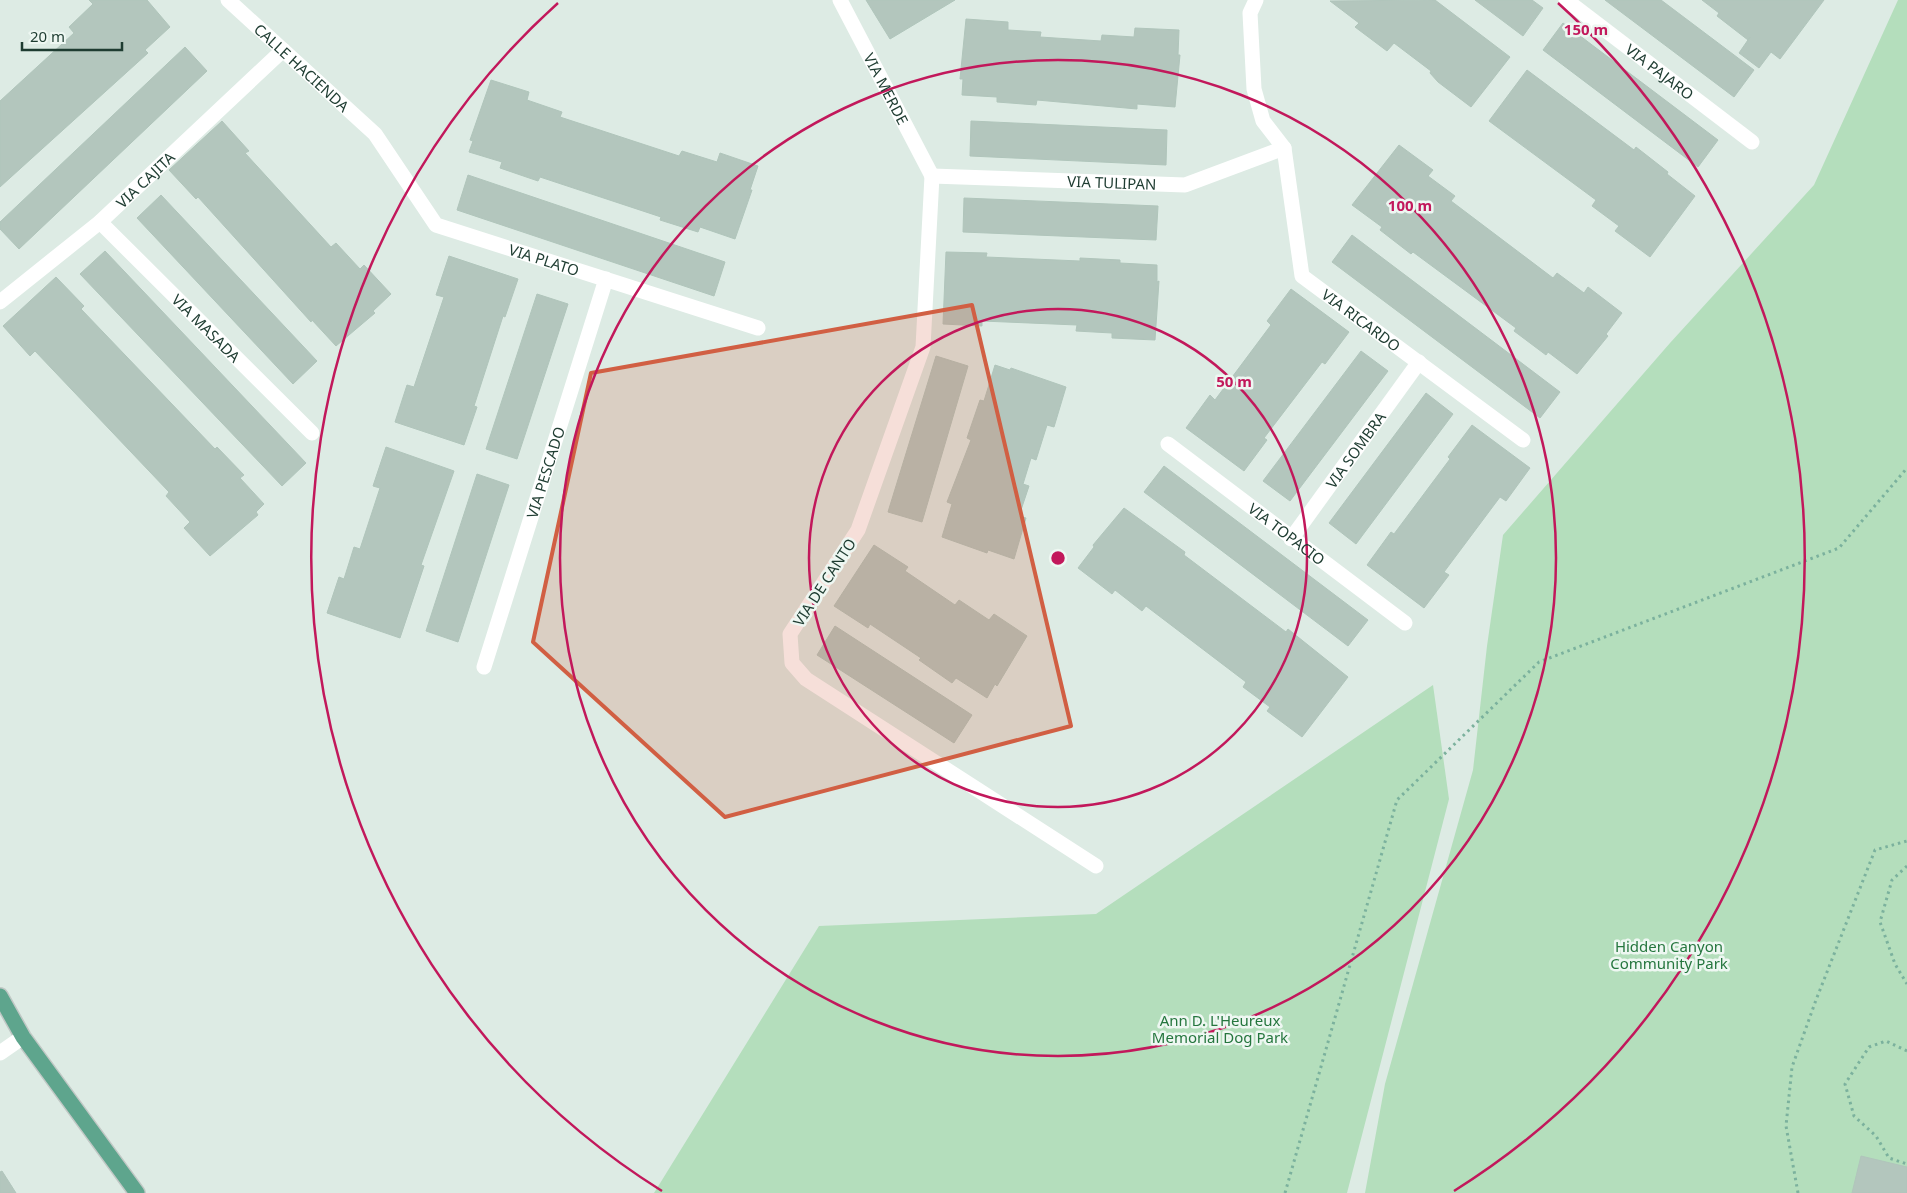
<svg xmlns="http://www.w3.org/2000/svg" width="1907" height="1193" viewBox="0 0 1907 1193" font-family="'Noto Sans',sans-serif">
  <rect width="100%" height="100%" fill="#ddebe4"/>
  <g fill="#b4debc">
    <polygon points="1898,0 1907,0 1907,1193 1365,1193 1385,1084 1473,770 1487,646 1503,535 1670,343 1814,185"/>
    <polygon points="1433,685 1449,799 1347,1193 654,1193 819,926 1096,914"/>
  </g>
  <g fill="#b3c6bd" stroke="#b0c5bb">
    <polygon points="89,0 147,0 170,27 145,50 148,53 0,187 0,101 74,33 69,27 93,4"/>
    <polygon points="866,0 955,0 890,39"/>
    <polygon points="1435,0 1510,57 1471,107 1438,82 1430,73 1431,71 1394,43 1387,51 1355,27 1359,23 1330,1"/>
    <polygon points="1475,0 1532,0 1543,8 1523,36"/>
    <polygon points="1605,0 1661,0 1754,70 1734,97"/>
    <polygon points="1702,0 1824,0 1780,59 1771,52 1759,68 1739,53 1750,37 1748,40 1717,16 1719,13"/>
    <polygon points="966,19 1008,22 1008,30 1041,32 1040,37 1101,41 1102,35 1134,37 1135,28 1179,30 1178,55 1180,55 1175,107 1137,104 1137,109 1037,100 1036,105 997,102 997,97 962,95 963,79 960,79"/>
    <polygon points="1563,23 1718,140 1698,167 1543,50"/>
    <polygon points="185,47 207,71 19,249 0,229 0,222"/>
    <polygon points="1527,70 1634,150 1636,147 1668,172 1667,174 1695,196 1650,257 1615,231 1619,226 1592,206 1596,200 1489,121"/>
    <polygon points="491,80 529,92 527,100 562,112 560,117 679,156 682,151 717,162 720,153 758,166 750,190 752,190 735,239 700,227 698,232 660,220 661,217 540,177 538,181 500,168 502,162 469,152 473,141 470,140"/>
    <polygon points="222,121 249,151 245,153 331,247 336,243 360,269 364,265 391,294 373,311 375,313 336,346 312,320 311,322 198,197 196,199 169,170"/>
    <polygon points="971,121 1167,130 1166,165 970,156"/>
    <polygon points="1399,145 1433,170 1428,176 1455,196 1451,201 1553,278 1557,273 1584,293 1588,287 1622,313 1606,334 1608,336 1577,374 1548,352 1546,355 1514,331 1516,328 1413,252 1411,254 1380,230 1382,227 1352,205"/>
    <polygon points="468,175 725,262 714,296 457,210"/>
    <polygon points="161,195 317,361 293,384 137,218"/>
    <polygon points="964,198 1158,206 1156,240 963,232"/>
    <polygon points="1352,235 1560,392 1540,418 1332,262"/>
    <polygon points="105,251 306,463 282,486 80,274"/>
    <polygon points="946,252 987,253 986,257 1080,261 1080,258 1120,260 1120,263 1157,265 1157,282 1159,281 1155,340 1112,338 1112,333 1076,331 1077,325 982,321 982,326 943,324"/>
    <polygon points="449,256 518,279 505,317 503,316 474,406 477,407 464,445 395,422 407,385 414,387 444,297 436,295"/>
    <polygon points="56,277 84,306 81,309 215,449 217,447 244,475 240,478 264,504 256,512 258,515 210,556 184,528 190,522 166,496 169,492 35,351 30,356 3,326"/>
    <polygon points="1291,289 1349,332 1325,364 1322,362 1264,438 1267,440 1244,471 1186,428 1210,395 1215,400 1271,325 1267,321"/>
    <polygon points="537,294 568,304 517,459 486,449"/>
    <polygon points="1361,351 1388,371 1290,501 1263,481"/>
    <polygon points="936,356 968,366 922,522 888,512"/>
    <polygon points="995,365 1010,370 1011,368 1066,387 1054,427 1047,425 1036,460 1031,458 1023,484 1029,486 1019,516 1026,518 1014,559 988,550 987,553 942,537 952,504 947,502 971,440 967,438 980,400 984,401"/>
    <polygon points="1426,393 1453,414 1356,544 1329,523"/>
    <polygon points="1472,425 1530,468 1506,501 1500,497 1444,572 1449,575 1424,608 1367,565 1391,532 1394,534 1450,459 1448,457"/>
    <polygon points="386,447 454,471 421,565 424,566 400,638 327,613 339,577 344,579 354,547 360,549 380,488 373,486"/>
    <polygon points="1164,466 1368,620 1348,646 1144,492"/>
    <polygon points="477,474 509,485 458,642 426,631"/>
    <polygon points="1124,508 1185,552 1184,555 1286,632 1288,629 1348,677 1302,737 1267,711 1270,707 1243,687 1246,682 1146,606 1142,611 1115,590 1112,594 1078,568 1094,547 1093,545"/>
    <polygon points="874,545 908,567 905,571 955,605 959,600 989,620 994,614 1027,636 997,686 995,684 987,698 956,678 952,683 919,660 921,658 870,624 868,628 834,606"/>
    <polygon points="835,626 972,715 954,743 817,655"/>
    <polygon points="1861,1156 1907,1167 1907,1193 1852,1193"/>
    <polygon points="2,1171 16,1193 0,1193 0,1172"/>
  </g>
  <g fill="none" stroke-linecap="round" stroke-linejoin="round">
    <g stroke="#c0c8c5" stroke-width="18">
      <polyline id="major" points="0,996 23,1037 137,1193"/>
    </g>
    <g stroke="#7bb19d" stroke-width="3" stroke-dasharray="2.5 4" stroke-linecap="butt">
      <polyline points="1907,866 1892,880 1880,922 1895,964 1907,984"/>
      <polyline points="1907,1051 1886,1041 1869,1047 1845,1084 1854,1116 1876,1136 1889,1158 1907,1164"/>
      <polyline points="1285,1193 1397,800 1539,662 1839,548 1907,468"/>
      <polyline points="1798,1193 1786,1126 1792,1067 1816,1000 1875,850 1907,841"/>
    </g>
    <g stroke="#fff" stroke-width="15">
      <path id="s1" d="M228,0l147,134 61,91 322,103"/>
      <path id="s2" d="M840,0l92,176"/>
      <path id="s3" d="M1256,0l-6,13 4,76 9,32 21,27 18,128 221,164"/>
      <path id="s4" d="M1566,0l186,142"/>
      <polyline points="932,176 923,347 858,530 790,634 792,663 806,679 1096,866"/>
      <path id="s5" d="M932,176l253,9 99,-37"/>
      <path id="s6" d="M100,222l212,211"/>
      <path id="s7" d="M0,302l100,-80 183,-172"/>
      <path id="s8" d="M1168,444l237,179"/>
      <path id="s9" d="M1291,539l128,-177"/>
      <path id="s10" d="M484,667l122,-388"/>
      <polyline points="0,1053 23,1037"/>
    </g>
    <use href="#major" stroke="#5ea58d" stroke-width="15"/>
  </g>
  <path fill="#d15f43" fill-opacity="0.2" stroke="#d15f43" stroke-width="4" stroke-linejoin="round" d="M972,305l99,421 -346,91 -192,-175 58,-269z"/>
  <g fill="none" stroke="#c2185b" stroke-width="2.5">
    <circle cx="1058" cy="558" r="249"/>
    <circle cx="1058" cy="558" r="498"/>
    <path d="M662 1191A747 747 0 0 1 558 3M1558 3A747 747 0 0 1 1454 1191"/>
  </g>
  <g text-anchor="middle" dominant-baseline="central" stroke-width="5" stroke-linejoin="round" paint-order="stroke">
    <g font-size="15" fill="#1e3c31" stroke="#eef7f2">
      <text stroke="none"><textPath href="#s1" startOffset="100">CALLE HACIENDA</textPath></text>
      <text stroke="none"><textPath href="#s4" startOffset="118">VIA PAJARO</textPath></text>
      <text stroke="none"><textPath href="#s2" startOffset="100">VIA MERDE</textPath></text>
      <text stroke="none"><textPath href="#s7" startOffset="190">VIA CAJITA</textPath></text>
      <text stroke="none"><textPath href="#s5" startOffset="180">VIA TULIPAN</textPath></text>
      <text stroke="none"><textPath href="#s1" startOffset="422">VIA PLATO</textPath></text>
      <text stroke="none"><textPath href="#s3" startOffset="361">VIA RICARDO</textPath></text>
      <text stroke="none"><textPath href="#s6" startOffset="150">VIA MASADA</textPath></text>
      <text stroke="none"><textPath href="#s9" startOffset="110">VIA SOMBRA</textPath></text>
      <text stroke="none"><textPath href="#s10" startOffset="204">VIA PESCADO</textPath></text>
      <text stroke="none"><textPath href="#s8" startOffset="149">VIA TOPACIO</textPath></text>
      <text transform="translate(824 582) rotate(-57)">VIA DE CANTO</text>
    </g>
    <g font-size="15" fill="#25763e" stroke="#eef7f2">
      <text x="1669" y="946">Hidden Canyon<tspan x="1669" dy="17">Community Park</tspan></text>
      <text x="1220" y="1020">Ann D. L'Heureux<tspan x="1220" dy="17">Memorial Dog Park</tspan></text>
    </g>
  </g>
  <circle cx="1058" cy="558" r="8" fill="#c2185b" stroke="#eef7f2" stroke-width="2.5"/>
  <g font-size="15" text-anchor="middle" font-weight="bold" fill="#c2185b" stroke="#eef7f2" stroke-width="5" stroke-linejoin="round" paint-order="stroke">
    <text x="1586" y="35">150 m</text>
    <text x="1410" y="211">100 m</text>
    <text x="1234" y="387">50 m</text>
  </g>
  <path d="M22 42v8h100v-8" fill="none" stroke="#1e3c31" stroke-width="2.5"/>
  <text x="30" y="42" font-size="15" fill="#1e3c31" stroke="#eef7f2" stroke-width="4" paint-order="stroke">20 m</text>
</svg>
